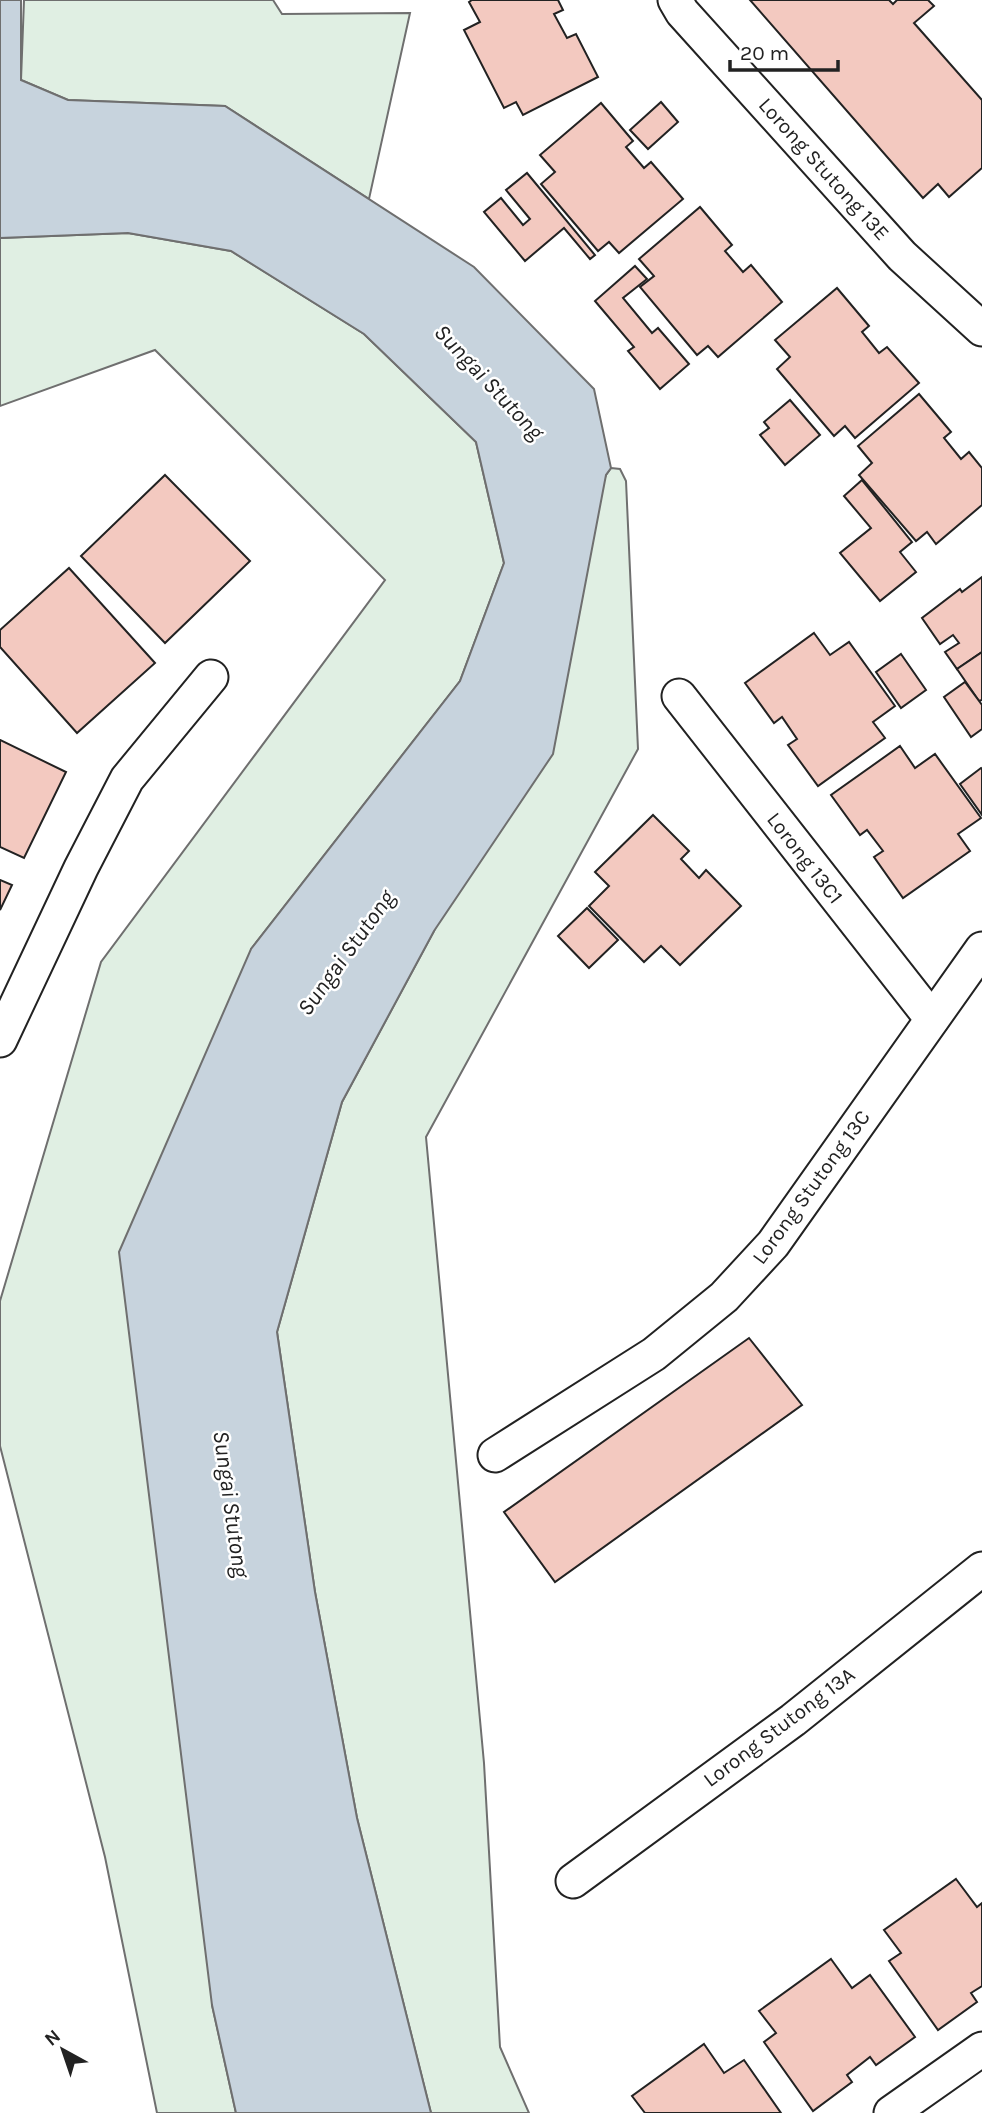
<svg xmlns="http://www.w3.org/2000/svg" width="982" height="2113" viewBox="0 0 982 2113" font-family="Karla,sans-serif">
  <rect width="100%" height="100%" fill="#fff"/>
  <g fill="#e0efe3" stroke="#6f6f6f" stroke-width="2">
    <polygon points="24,0 273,0 282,14 410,13 369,199 225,106 68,100 21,80"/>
    <polygon points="128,233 231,251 364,334 476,442 504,563 460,681 251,949 212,2005 236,2113 157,2113 105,1857 0,1446 0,1301 101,962 385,580 155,350 0,406 0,238"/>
    <polygon points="611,468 620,469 626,481 638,749 426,1137 484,1763 500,2047 529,2113 431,2113 357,1818 315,1592 277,1332 342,1102 434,931 606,475"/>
  </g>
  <polygon fill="#c7d3dd" stroke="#6f6f6f" stroke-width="2" points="0,0 21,0 21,80 68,100 225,106 474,267 594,389 611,468 606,475 553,754 434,931 342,1102 277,1332 315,1592 357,1818 431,2113 236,2113 212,2005 119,1252 251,949 460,681 504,563 476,442 364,334 231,251 128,233 0,238"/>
  <g fill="#f3c9c0" stroke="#222" stroke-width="2">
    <polygon points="472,0 558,0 563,10 554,14 567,38 576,34 598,77 523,115 516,102 504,108 464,30 480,22 469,2"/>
    <polygon points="750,0 889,0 893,4 897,0 928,0 934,6 914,23 982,100 982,168 949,197 938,184 923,198"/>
    <polygon points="661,102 678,122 648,149 630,130"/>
    <polygon points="601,103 633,141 626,147 644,168 651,162 683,199 619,253 609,242 598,251 541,184 555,172 540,155"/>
    <polygon points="527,173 595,255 590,259 564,228 525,261 484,212 501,198 523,225 530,219 506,190"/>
    <polygon points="700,207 732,245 725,251 743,272 751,265 782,302 718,357 708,346 697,355 640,287 654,276 639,259"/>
    <polygon points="635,266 647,279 623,298 652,333 658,328 689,364 660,389 628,351 634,347 595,301"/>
    <polygon points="837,288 869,326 862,332 879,353 887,347 919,383 855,438 845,426 834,436 777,369 790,357 775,340"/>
    <polygon points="919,394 951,432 944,438 961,459 969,452 982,468 982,505 936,544 927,532 916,541 859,475 872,463 858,446"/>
    <polygon points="790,400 820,435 785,465 760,435 769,428 764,422"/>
    <polygon points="165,475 250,561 165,643 81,556"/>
    <polygon points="862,480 912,542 900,552 916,572 880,601 840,553 871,528 844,496"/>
    <polygon points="69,568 155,663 77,733 0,647 0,630"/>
    <polygon points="982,577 982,652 957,669 945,652 959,643 953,635 940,644 922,618 960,589 962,592"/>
    <polygon points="814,633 830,655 849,642 895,706 873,722 885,738 818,786 788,745 797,739 782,717 774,723 745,683"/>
    <polygon points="982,652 982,700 979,701 957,669"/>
    <polygon points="901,654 926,690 901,708 876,672"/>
    <polygon points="965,682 982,705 982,729 971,737 944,697"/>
    <polygon points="0,740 66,772 24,858 0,847"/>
    <polygon points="900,746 915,768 935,754 981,818 958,834 970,851 903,898 874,857 883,851 867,830 860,835 831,795"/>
    <polygon points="981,768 982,769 982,815 960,784"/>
    <polygon points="653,815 689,851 681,859 699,878 706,870 741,906 680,965 661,946 644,962 589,906 609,886 595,872"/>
    <polygon points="0,880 12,885 0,910"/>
    <polygon points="587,908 618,940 589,968 558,936"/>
    <polygon points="749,1338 802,1405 555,1582 504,1512"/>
    <polygon points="956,1879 977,1907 982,1903 982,1986 971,1993 977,2002 938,2030 889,1961 901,1953 884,1930"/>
    <polygon points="831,1959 852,1988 870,1975 915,2037 876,2065 870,2057 847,2075 852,2082 813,2111 764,2042 776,2033 759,2011"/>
    <polygon points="704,2044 724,2073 744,2060 781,2113 645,2113 632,2096"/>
  </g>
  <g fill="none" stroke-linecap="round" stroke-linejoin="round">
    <g stroke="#222" stroke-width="37">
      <g id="street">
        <polyline points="675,0 682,12 902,256 982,329"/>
        <polyline points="679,696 932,1019"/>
        <polyline points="0,1040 81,868 127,779 211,677"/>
        <polyline points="495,1455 654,1354 724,1297 773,1244 982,949"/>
        <polyline points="573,1881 793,1720 982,1569"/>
        <polyline points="891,2113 982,2049"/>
      </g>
    </g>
    <use href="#street" stroke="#fff" stroke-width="33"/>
  </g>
  <g text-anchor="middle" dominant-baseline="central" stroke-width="5" stroke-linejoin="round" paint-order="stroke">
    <g font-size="21" fill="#222" stroke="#fff">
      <text transform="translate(824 169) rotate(48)">Lorong Stutong 13E</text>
      <text transform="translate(805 858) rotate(52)">Lorong 13C1</text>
      <text transform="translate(811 1187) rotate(-54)">Lorong Stutong 13C</text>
      <text transform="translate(779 1727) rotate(-37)">Lorong Stutong 13A</text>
    </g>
    <g font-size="23" font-style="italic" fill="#222" stroke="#fff">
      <text transform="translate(489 382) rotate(47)">Sungai Stutong</text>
      <text transform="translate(346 953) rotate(-54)">Sungai Stutong</text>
      <text transform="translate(231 1504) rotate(82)">Sungai Stutong</text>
    </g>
  </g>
  <g transform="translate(63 2050) rotate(320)" stroke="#ffffff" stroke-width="5" paint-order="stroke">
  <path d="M0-5L12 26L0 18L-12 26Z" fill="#222222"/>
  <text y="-10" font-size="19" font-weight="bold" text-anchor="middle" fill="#222222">N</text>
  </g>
  <path d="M730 60v10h108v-10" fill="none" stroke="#222222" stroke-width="3.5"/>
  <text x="740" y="60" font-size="21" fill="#222222" stroke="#ffffff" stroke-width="5" paint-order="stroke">20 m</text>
</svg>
